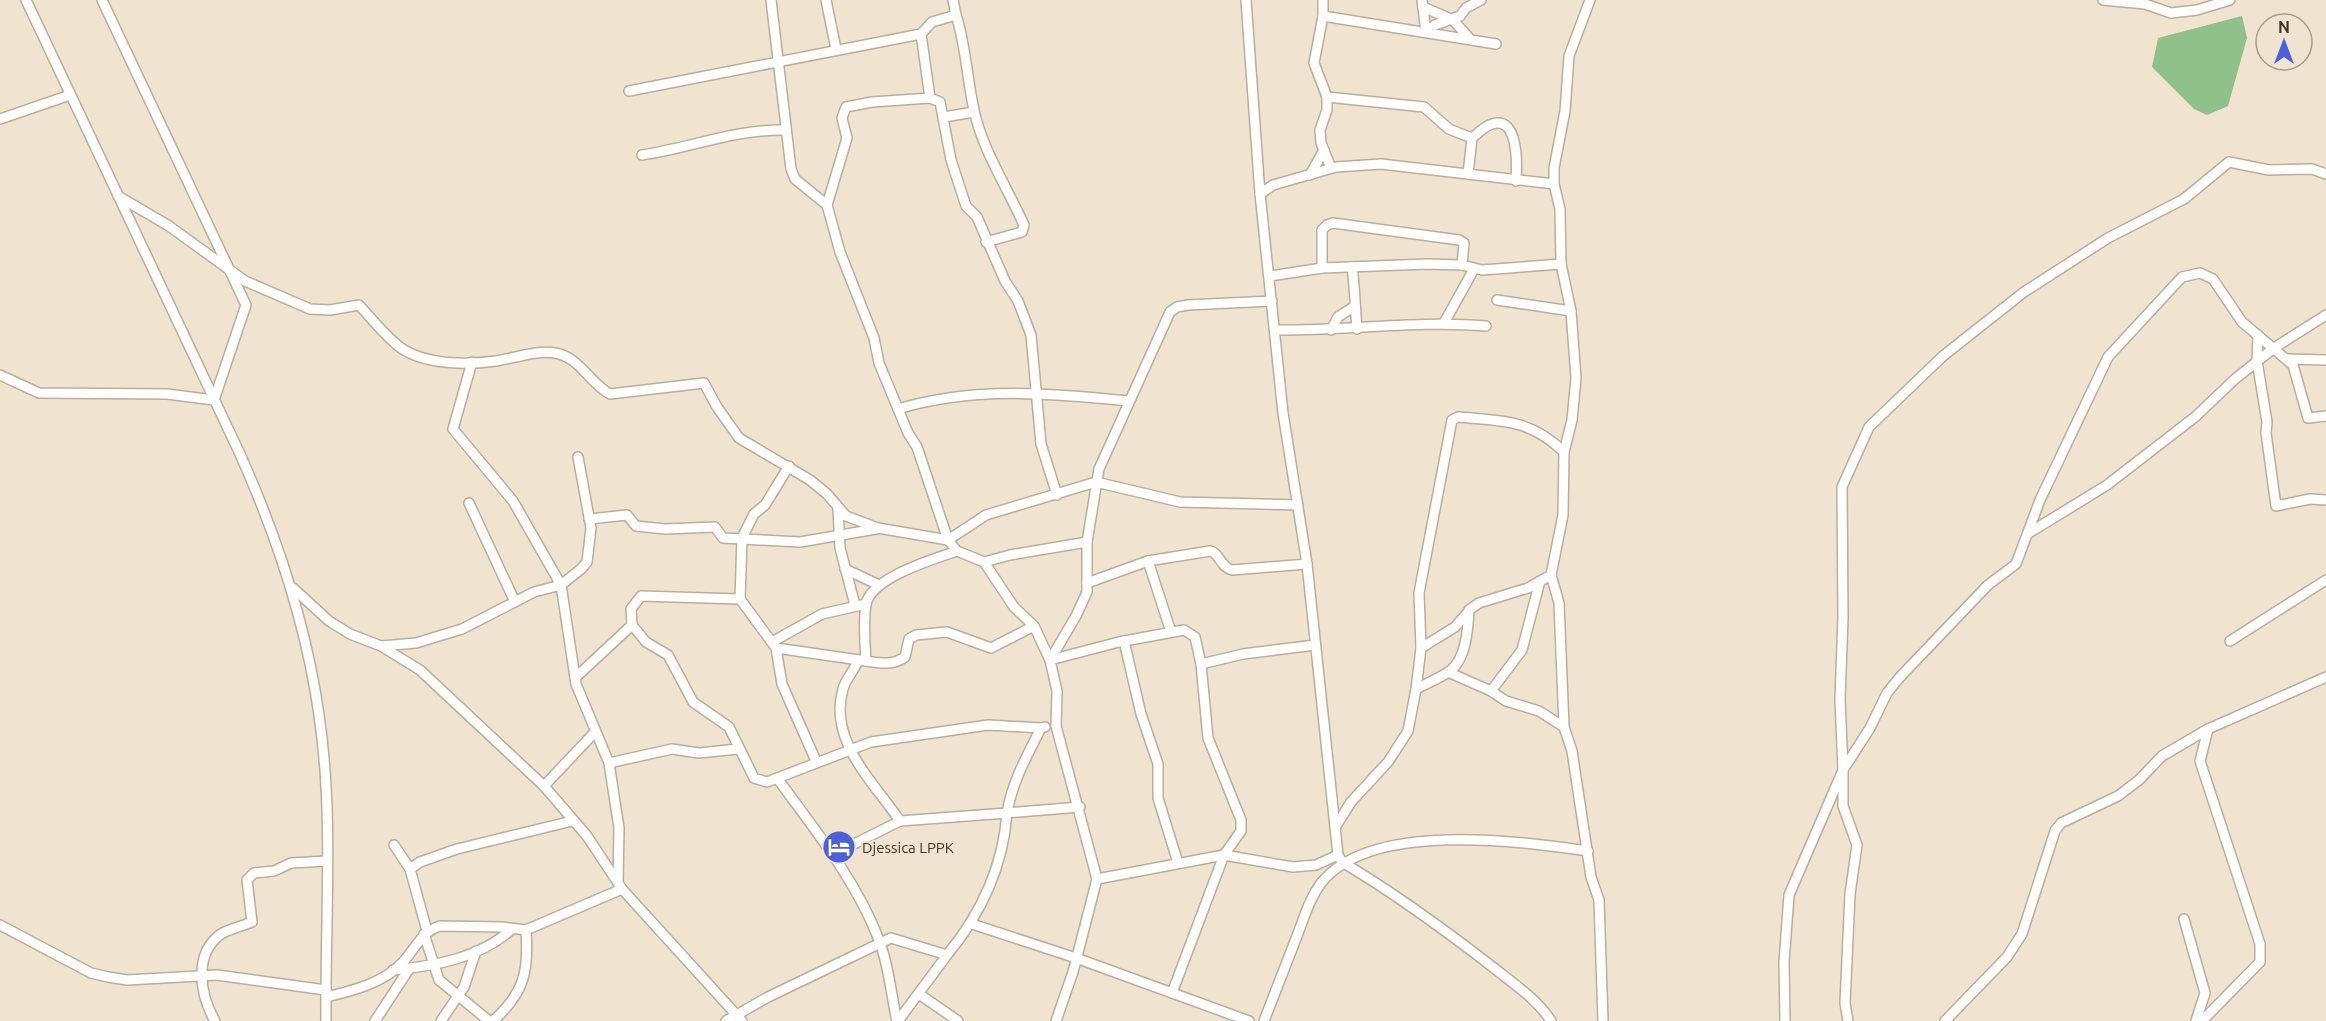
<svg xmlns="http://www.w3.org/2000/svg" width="2326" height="1021" viewBox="0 0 2326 1021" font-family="Ubuntu,sans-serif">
  <rect width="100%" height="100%" fill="#f0e3cf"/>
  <polygon fill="#90c18b" points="2242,16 2247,38 2228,106 2207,115 2194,109 2152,67 2158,38"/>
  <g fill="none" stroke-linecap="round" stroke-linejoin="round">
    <g stroke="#bbae9c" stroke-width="12">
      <g id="minor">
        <path d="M26,0l214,454c38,85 66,169 79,261 15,101 6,204 7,306"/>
        <polyline points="771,0 791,169 795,179 827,205 840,252 874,338 879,363 908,433 917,447 948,540 986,515 1096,482 1180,502 1298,505"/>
        <polyline points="826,0 836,49"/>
        <path d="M1246,0l14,194 23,219 24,151 31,291 4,7c54,32 103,68 152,106 21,17 43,31 57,53"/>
        <polyline points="1323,0 1323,16 1314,63 1327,97 1327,110 1320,130 1321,143 1331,168"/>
        <polyline points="1422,0 1426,32 1435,25 1460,16 1466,8 1481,0"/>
        <polyline points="2103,0 2145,4 2171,13 2197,10 2230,0"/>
        <polyline points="1423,7 1453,20 1470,39"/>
        <path d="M956,15c10,31 11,64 18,95 8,39 34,79 50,115l-2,7 -36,10"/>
        <polyline points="1323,16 1496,44"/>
        <polyline points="629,91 921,34"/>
        <polyline points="1327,97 1424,107 1449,129 1472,138"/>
        <polyline points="930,98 940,102 951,160 966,206 977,217 1005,281 1018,301 1031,335 1041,444 1057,495"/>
        <polyline points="944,117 974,112"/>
        <polyline points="0,119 70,95"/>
        <path d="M642,155c48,-7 94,-26 143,-25"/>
        <path d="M1468,174l4,-36c6,-5 13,-12 20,-14 27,-9 25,42 24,57"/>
        <polyline points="1310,175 1324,150"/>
        <polyline points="1260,194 1273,185 1336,167 1381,164 1554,184"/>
        <path d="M118,196l51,30 76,55 65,28 20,1 29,-5c13,14 26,31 42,43 25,17 66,17 95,13 19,-3 40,-11 59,-8 25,4 34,30 55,41l94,-11 13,24 22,31 71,42 17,14 19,22 32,12 70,12 9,11 27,11 30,45 20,19 16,34 69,-18 65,-12 11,7 6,27 7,74 33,82v11l-17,24 -52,138"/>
        <polyline points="827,205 847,138 842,118 846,107 872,102 930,98 921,34 932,22 956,15 953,0"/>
        <path d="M1352,267c3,21 3,40 5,62"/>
        <polyline points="1322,268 1322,230 1327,225 1333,223 1459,240 1464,243 1462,265"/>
        <polyline points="1270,276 1322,268 1428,264 1462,265 1482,270 1561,264"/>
        <polyline points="1497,300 1571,311"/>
        <polyline points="1444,323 1474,269"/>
        <path d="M1275,330c70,1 142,-10 211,-4"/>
        <polyline points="1331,330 1338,317 1355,306"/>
        <polyline points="2258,335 2257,361 2267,422 2266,433 2276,506 2310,499 2326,500"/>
        <polyline points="2287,359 2326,360"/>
        <polyline points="472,362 453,429 513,501 561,585 576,684 609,763 619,828 618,883"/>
        <polyline points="0,375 39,393 167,394 214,400 246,305 102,0"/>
        <path d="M898,409c76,-23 153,-16 231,-8"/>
        <polyline points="789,466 765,505 754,514 742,538 740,599 776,648 782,684 816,761"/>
        <polyline points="469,503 515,602"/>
        <polyline points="838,509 840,548 855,605"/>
        <polyline points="589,519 627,515 636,526 665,529 715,527 723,538 800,542 876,529"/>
        <polyline points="2029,533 2107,485 2195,417 2235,379 2274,348 2326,315"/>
        <polyline points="1148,561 1171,632"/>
        <polyline points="984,562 1010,555 1087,542"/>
        <polyline points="845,569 879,585"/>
        <polyline points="1551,575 1559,603 1564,727"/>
        <path d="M1087,583l61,-22 62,-10c10,2 10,16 22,19l75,-6"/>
        <polyline points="293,588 329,621 350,634 381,646 420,670 544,786 587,836 622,889 742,1021"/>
        <polyline points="740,599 641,596 631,609 632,625 646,642 668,655 693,702 729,727 754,778 767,782 871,742 988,725 1041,728"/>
        <polyline points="1124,641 1141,714 1158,764 1158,798 1178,863"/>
        <polyline points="2230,641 2326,580"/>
        <polyline points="772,642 822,614 866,604"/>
        <polyline points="381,646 416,643 462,629 534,592 561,585 581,569 587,562 591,528 578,457"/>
        <path d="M776,648l90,13c-1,-18 -3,-39 0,-57 6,-27 68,-45 91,-53"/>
        <path d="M1421,648l-2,-55 33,-173 6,-3c45,4 72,2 106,35"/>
        <path d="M858,660c-3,10 -12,18 -15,29 -15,52 30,92 57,132"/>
        <path d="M866,661c14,2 26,5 39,-4l4,-18 7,-4 31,-3 44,16 43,-22"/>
        <polyline points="1201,664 1243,654 1315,645"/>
        <polyline points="1448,672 1491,691 1506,701 1539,711 1564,727 1572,751 1591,877 1599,900 1603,1021"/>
        <polyline points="575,678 632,625"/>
        <polyline points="1416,689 1421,648 1455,627 1469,611"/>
        <polyline points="1491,691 1522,650 1540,581"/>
        <polyline points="609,763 672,749 699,753 738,749"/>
        <path d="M777,778c38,52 79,102 102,162 10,25 12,55 18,81"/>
        <polyline points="544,786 595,732"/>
        <path d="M1336,826l15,-24 37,-40 20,-31 8,-42c11,-6 24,-11 34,-18 16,-12 18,-42 19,-61l10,-7 49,-15 23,-13 12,-60 1,-63 8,-32 4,-42 -5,-67 -10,-47 -1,-55 -6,-25v-16l11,-57 4,-55 21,-56"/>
        <polyline points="394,845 410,869 427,931"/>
        <path d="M834,854l66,-33 107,-8c5,-31 20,-57 34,-85l4,-1"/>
        <polyline points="410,869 420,862 457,849 572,821"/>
        <polyline points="1097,879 1224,855 1293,867 1316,865 1338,855"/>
        <polyline points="2184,919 2205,993 2196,1021"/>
        <polyline points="972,924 1076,958 1249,1021"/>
        <polyline points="0,925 91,973 108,977 127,980 217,975 326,990"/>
        <polyline points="424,934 439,980 489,1021"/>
        <path d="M393,970c42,-4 87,-12 119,-41"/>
        <polyline points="919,994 958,1021"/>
        <path d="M326,997c26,-6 58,-14 77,-35 13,-14 18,-30 37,-36l62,1 24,3 96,-41"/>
        <path d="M215,1021c-15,-26 -22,-67 6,-87 8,-5 22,-8 31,-12l-5,-42 7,-7 20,-2 17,-8 36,-2"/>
        <polyline points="375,1021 409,969"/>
        <polyline points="441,1021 464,987 476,951"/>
        <path d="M493,1021c31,-28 36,-49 33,-91"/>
        <path d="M726,1021l42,-24 123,-59 56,17c34,-41 56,-87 60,-142l73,-6"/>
        <polyline points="898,1021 947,955"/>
        <polyline points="1056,1021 1073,972 1097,879 1056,726 1057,691 1050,660 1076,616 1087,592 1087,542 1099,469 1170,312 1177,307 1188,305 1272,301"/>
        <path d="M1264,1021c11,-28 22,-57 33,-85 7,-18 13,-39 25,-54 50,-61 196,-41 266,-31"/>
        <polyline points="1785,1021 1784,962 1789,895 1843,770 1840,699 1843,617 1842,487 1869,427 1943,356 2024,292 2108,238 2184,199 2229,162 2269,170 2312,169 2326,174"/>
        <polyline points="1848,1021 1845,1003 1850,894 1857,845 1843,806 1843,770 1870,728 1887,693 1900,677 1988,585 2016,564 2040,500 2108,357 2182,277 2200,273 2213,279 2242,322 2293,365 2308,418 2326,416"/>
        <polyline points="1945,1021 2007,957 2022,934 2055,831 2061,823 2118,796 2139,780 2162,756 2208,729 2326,677"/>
        <polyline points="2202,1021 2260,962 2260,944 2200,761 2208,729"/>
      </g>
    </g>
    <use href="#minor" stroke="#fff" stroke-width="9"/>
  </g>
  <defs>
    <g id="hotel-disc" transform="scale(1.725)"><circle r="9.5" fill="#4d61d6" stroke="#f0e3cf"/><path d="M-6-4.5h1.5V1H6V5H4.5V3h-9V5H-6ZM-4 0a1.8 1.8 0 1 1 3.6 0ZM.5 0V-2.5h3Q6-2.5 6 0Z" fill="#fff"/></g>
  </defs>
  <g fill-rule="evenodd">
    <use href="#hotel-disc" x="839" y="847"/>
  </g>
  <g text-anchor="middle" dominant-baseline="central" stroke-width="4.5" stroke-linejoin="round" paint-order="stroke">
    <g font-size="15" fill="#3c362f" stroke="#f0e3cf" text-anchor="start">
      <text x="862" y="847">Djessica LPPK</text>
    </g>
  </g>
  <g transform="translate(2284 42)"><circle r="28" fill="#f0e3cf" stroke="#a89e8f" stroke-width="1.5"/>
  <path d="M0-4.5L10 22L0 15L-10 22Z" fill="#4d61d6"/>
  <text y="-9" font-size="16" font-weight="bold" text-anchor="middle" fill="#3c362f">N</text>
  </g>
</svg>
